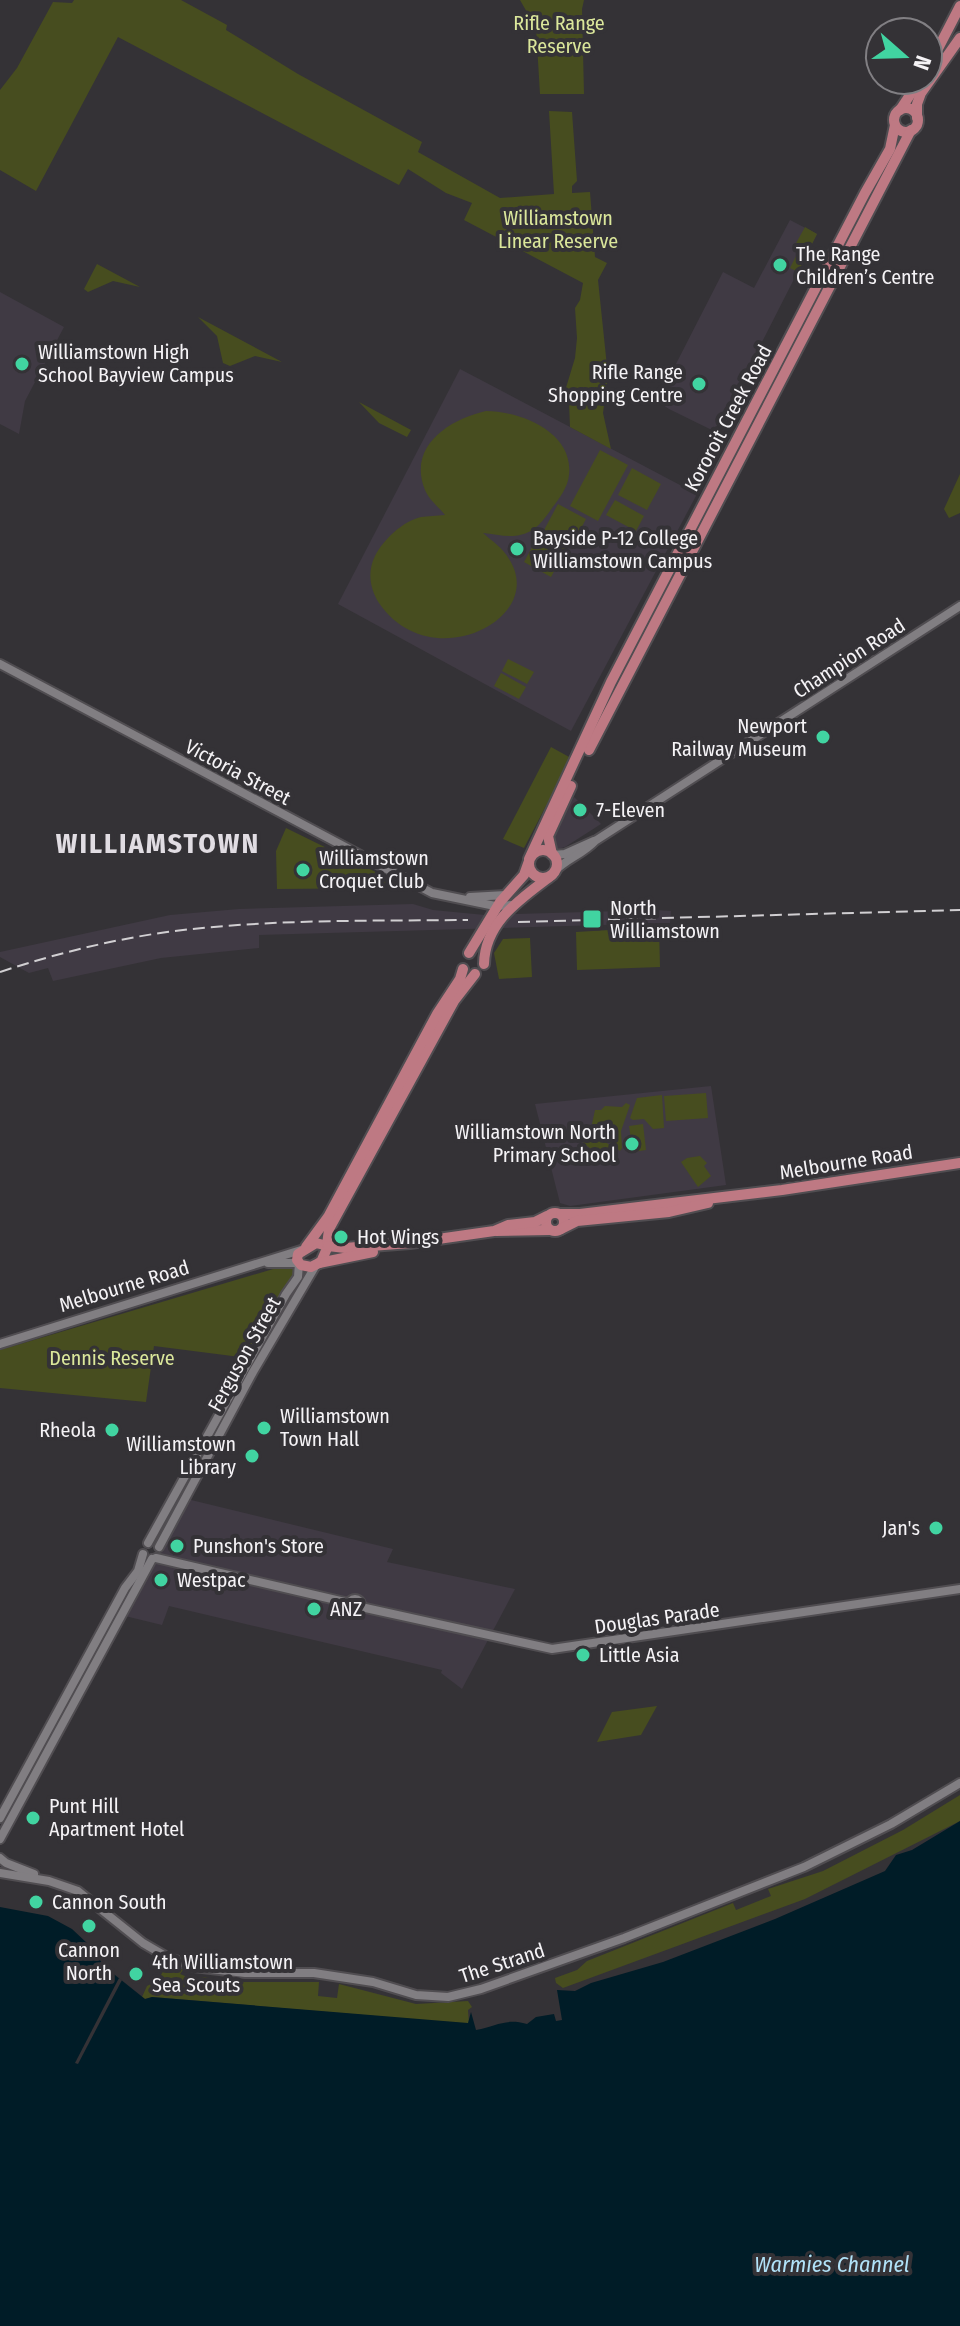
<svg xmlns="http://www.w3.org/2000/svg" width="960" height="2326" viewBox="0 0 960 2326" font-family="'Fira Sans Condensed',sans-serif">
  <rect width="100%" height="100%" fill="#343236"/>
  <g fill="#403a44">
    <polygon points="790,220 817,234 734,397 742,401 724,436 669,409 657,401 723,272 754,288"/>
    <polygon points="0,292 64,327 25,401 19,434 0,424"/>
    <polygon points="460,369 697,494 571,731 338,604"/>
    <polygon points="574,797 601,824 565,847 558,849 551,836"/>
    <polygon points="413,904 433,910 485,915 655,910 671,911 670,923 259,935 259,948 161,958 53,981 48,968 29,973 0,957 0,952 170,915 239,909"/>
    <polygon points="711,1086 726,1185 570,1206 560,1203 535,1104"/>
    <polygon points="187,1499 393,1549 387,1562 515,1589 462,1689 441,1673 442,1670 169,1606 162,1625 125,1616"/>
  </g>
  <g fill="#474d1f">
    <polygon points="74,0 181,0 227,25 226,30 298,74 422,142 418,152 500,198 554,194 549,111 572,112 577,181 572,186 572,193 590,192 595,257 607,263 598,280 608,376 603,413 611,449 570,427 569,401 565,391 575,358 577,338 575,308 580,300 583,283 464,220 472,203 446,193 408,169 399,185 118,37 36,191 0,170 0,90 17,68 53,2 72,3"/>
    <polygon points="520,0 584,0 582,9 584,94 540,94 536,28"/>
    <polygon points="805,227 817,234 798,272 790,268 800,248 795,245"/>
    <polygon points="97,264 140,287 113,281 88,292 84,289"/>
    <polygon points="198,317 282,362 255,356 230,366 223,363 217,336"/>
    <polygon points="359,402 411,430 407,437 379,423"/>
    <path d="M486,411c34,0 88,21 83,64 -1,12 -10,24 -17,33 -8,12 -17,24 -32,27 -11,3 -25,-1 -37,-2 9,8 20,15 26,26 39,60 -79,119 -130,44 -9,-14 -12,-31 -4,-47 8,-16 28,-35 46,-39 7,-1 16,-1 24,-2 -6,-8 -16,-15 -20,-25 -18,-44 25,-71 61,-79z"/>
    <polygon points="600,450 628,465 598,521 570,506"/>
    <polygon points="632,468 661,484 647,510 618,495"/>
    <polygon points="960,474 960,513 949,518 944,509"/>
    <polygon points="615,500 644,516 636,531 606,515"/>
    <polygon points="558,504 586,519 571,547 543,532"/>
    <polygon points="539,534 566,549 551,577 524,562"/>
    <polygon points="508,659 534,672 527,684 502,671"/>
    <polygon points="501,673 526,687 519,699 494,686"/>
    <polygon points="551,747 571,758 524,848 503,839"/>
    <polygon points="286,828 394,881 393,888 277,889 276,851"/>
    <polygon points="659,927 660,967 577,970 576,932"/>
    <polygon points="530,938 532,977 499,979 494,953 503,939"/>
    <polygon points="706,1093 708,1118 666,1121 664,1096"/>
    <polygon points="662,1095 664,1128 653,1129 644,1119 633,1120 630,1118 637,1098"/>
    <polygon points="626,1103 630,1105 621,1131 622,1148 620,1151 596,1130 592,1124 595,1110 601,1110 605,1106 622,1107"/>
    <polygon points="643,1124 646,1150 633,1152 629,1126"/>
    <polygon points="592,1132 615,1149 606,1160 583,1143"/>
    <polygon points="700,1156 707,1163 704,1166 711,1176 698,1187 681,1162 687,1158"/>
    <polygon points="280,1267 295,1268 295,1273 248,1358 154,1346 146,1402 0,1388 0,1350"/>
    <polygon points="657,1706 641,1735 597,1742 612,1712"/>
    <polygon points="960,1795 960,1821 805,1899 563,1988 556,1983 555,1978 577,1970 587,1961 733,1903 736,1910 771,1896 768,1889 823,1871 903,1830"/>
    <polygon points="168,1963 183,1970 180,1974 195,1980 201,1977 245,1982 319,1982 318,1996 337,1998 339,1984 416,2004 468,2001 472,2007 468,2010 469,2024 152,1997 145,1999 142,1997 147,1986 158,1980"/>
  </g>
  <path fill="#001c27" d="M960,1821v505h-960v-419l48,9 24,13 16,15 17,23 40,32 7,-2 316,26 3,-11 5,18c21,-4 29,-12 51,-6l9,-7 18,-3 2,7 6,-1 -5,-30 18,1 16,-8 72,-21 112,-43 110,-48 11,-16 16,-5z"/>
  <polygon fill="#343236" points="119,1978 122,1980 78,2064 75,2063"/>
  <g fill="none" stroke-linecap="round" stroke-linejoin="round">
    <g stroke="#504d51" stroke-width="12">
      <g id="minor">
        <polyline points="0,664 432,893 495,906 513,905"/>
        <polyline points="553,855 565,854 594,841"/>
        <path d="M553,873c12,-14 29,-18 42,-32l365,-235"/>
        <polyline points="470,897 506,895"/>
        <polyline points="268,1263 299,1263"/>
        <polyline points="0,1344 301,1250"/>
        <polyline points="148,1543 286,1294 298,1277 299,1263"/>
        <polyline points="159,1547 253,1372 316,1265"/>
        <polyline points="156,1558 349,1603"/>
        <circle cx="355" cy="1605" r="6"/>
        <polyline points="361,1607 552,1649 960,1589"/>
        <polyline points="0,1818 125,1588 138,1571 143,1554"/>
        <polyline points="0,1839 152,1559"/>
        <polyline points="0,1858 6,1863 34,1874"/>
        <polyline points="0,1873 49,1881 78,1891 143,1943 167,1957 194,1967 245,1973 314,1973 373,1982 416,1995 448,1997 481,1989 624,1938 804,1867 891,1824 960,1783"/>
      </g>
    </g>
    <g stroke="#504d51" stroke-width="14">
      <g id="major">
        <polyline points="928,68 960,6"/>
        <circle cx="906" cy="120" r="12"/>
        <polyline points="900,110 920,80"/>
        <polyline points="917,118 917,104 921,93 960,38"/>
        <polyline points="589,750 911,130"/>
        <circle cx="543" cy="864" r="14"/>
        <polyline points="552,854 548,836 571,786"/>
        <polyline points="529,859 611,682 865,193 890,149 895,125"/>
        <polyline points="469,953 500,902 524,875 529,861"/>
        <path d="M484,964c1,-43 38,-66 68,-89"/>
        <circle cx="555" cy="1222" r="9"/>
        <polyline points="561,1214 580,1214 782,1190 960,1163"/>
        <polyline points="561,1229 577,1221 669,1212 708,1203"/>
        <polyline points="496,1231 550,1230"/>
        <polygon points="316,1243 328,1246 321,1262 311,1267 301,1265 297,1260 298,1254"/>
        <polyline points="327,1245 329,1229 454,1001 475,974"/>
        <polyline points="328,1246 345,1248 410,1243 494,1231 508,1225 535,1222 547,1216"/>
        <polyline points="306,1247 328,1217 437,1014 460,979 463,969"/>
        <polyline points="319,1263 373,1252"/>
      </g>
    </g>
    <use href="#minor" stroke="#817e82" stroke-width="8"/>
    <use href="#major" stroke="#be7983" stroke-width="10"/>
    <g stroke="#d1cfd2" stroke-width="2" stroke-dasharray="12 6" stroke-linecap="butt">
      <polyline points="518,922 960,910"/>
      <path d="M0,972c55,-18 110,-32 167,-40 99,-13 201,-11 301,-12"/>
    </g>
  </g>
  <g fill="#41d4a1" stroke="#343236" stroke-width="3">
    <circle cx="780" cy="265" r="8"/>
    <circle cx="22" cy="364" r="8"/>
    <circle cx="699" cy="384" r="8"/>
    <circle cx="517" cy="549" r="8"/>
    <circle cx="823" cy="737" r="8"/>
    <circle cx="580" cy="810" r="8"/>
    <circle cx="303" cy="870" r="8"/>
    <rect x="582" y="909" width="20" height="20" rx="4"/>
    <circle cx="632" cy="1144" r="8"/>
    <circle cx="341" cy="1237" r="8"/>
    <circle cx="264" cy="1428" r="8"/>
    <circle cx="112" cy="1430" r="8"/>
    <circle cx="252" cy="1456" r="8"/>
    <circle cx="936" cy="1528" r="8"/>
    <circle cx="177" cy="1546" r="8"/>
    <circle cx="161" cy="1580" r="8"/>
    <circle cx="314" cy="1609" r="8"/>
    <circle cx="583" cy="1655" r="8"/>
    <circle cx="33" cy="1818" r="8"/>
    <circle cx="36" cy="1902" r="8"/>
    <circle cx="89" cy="1926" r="8"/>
    <circle cx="136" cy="1974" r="8"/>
  </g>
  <g text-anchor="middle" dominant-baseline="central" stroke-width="8" stroke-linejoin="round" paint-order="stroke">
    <g font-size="20" fill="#dbe79b" stroke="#343236">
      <text x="559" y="23">Rifle Range<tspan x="559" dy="23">Reserve</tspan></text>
      <text x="558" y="218">Williamstown<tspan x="558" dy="23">Linear Reserve</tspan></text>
      <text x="112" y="1358">Dennis Reserve</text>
    </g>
    <g font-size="20" fill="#f5f3f6" stroke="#343236" text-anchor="start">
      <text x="796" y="254">The Range<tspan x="796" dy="23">Children’s Centre</tspan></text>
      <text x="38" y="352">Williamstown High<tspan x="38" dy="23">School Bayview Campus</tspan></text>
      <text x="683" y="372" text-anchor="end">Rifle Range<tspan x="683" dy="23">Shopping Centre</tspan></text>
      <text x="533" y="538">Bayside P-12 College<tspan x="533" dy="23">Williamstown Campus</tspan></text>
      <text x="807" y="726" text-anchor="end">Newport<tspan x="807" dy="23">Railway Museum</tspan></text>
      <text x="596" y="810">7-Eleven</text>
      <text x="319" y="858">Williamstown<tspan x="319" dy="23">Croquet Club</tspan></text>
      <text x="610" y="908">North<tspan x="610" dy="23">Williamstown</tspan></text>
      <text x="616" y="1132" text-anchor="end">Williamstown North<tspan x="616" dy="23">Primary School</tspan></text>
      <text x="357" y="1237">Hot Wings</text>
      <text x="280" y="1416">Williamstown<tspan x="280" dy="23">Town Hall</tspan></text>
      <text x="96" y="1430" text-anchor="end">Rheola</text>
      <text x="236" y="1444" text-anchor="end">Williamstown<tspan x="236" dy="23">Library</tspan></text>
      <text x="920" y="1528" text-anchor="end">Jan's</text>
      <text x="193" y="1546">Punshon's Store</text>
      <text x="177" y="1580">Westpac</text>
      <text x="330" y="1609">ANZ</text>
      <text x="599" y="1655">Little Asia</text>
      <text x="49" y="1806">Punt Hill<tspan x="49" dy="23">Apartment Hotel</tspan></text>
      <text x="52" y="1902">Cannon South</text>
      <text x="89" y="1950" text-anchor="middle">Cannon<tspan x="89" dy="23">North</tspan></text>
      <text x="152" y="1962">4th Williamstown<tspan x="152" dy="23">Sea Scouts</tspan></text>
    </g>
    <g font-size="20" fill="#f5f3f6" stroke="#343236">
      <text transform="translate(728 418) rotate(-62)">Kororoit Creek Road</text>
      <text transform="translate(849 658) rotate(-33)">Champion Road</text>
      <text transform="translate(238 772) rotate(28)">Victoria Street</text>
      <text transform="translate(846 1162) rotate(-9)">Melbourne Road</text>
      <text transform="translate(124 1286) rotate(-17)">Melbourne Road</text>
      <text transform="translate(244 1354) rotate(-61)">Ferguson Street</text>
      <text transform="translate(657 1618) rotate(-8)">Douglas Parade</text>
      <text transform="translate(502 1963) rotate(-18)">The Strand</text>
    </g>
    <g font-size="22" font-style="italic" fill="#b1e2f8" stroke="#343236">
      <text x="832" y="2264">Warmies Channel</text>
    </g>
    <g font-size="28" font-weight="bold" letter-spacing="2" fill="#e1dde3" stroke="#343236">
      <text x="158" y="843">WILLIAMSTOWN</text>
    </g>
  </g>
  <g transform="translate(904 56) rotate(110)"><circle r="38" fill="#343236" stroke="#817f83" stroke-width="2"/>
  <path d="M0-6L14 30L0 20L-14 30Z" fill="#41d4a1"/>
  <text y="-12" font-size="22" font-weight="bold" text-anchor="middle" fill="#f5f3f6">N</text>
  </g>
</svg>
